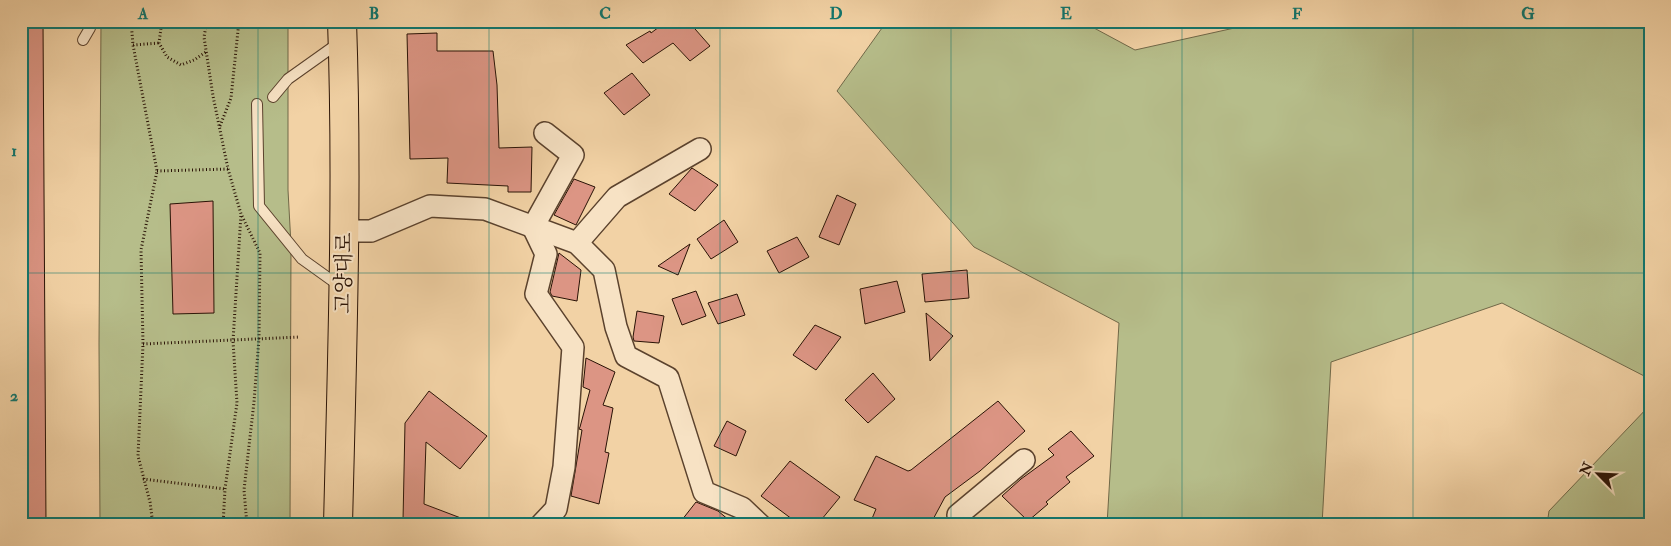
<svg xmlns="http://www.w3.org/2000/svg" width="1671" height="546" viewBox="0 0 1671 546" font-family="'IM FELL Double Pica','Noto Serif KR',serif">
  <rect width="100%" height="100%" fill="#f2d2a5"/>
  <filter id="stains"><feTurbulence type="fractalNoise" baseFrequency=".004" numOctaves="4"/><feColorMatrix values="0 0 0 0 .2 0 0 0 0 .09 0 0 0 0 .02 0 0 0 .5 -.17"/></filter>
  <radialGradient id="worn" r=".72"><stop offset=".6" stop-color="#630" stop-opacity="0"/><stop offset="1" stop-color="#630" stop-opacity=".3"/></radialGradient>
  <g fill="#b6bd8a" stroke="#706848">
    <polygon points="101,21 288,21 288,190 291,245 290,525 100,525 99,344"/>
    <polygon points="887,21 1081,21 1135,50 1266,21 1650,21 1650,379 1502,303 1331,362 1322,525 1107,525 1119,323 974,247 837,91"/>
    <polygon points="1650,405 1650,525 1547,525 1549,511"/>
  </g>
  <g fill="#dc9584" stroke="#291205">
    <polygon points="21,21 43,21 46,525 21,525"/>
    <polygon points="667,21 688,21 710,46 690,61 673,43 643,63 626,45 650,31 651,33"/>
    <polygon points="437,33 437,51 493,51 497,85 499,148 532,147 531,192 508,192 508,186 447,183 448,158 410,159 407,34"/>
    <polygon points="632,73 650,95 624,115 604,93"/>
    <polygon points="692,168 718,185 695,211 669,194"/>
    <polygon points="574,179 595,187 576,225 554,215"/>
    <polygon points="837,195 856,204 839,245 819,237"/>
    <polygon points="213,201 214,313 173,314 170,204"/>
    <polygon points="724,220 738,242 711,259 697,239"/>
    <polygon points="797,237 809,257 779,273 767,251"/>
    <polygon points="690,244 678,275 658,266"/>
    <polygon points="559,253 581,270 577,301 552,296 550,292"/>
    <polygon points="967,270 969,298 925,302 922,274"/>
    <polygon points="897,281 905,312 865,324 860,289"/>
    <polygon points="696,291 706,316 682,325 672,299"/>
    <polygon points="737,294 745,315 718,324 708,303"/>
    <polygon points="637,311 664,316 659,343 634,341 633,337"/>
    <polygon points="926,313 953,336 930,361"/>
    <polygon points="815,325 841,337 816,370 793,355"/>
    <polygon points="586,358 615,372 603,405 613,408 605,452 609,453 599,504 571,496 582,430 579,429 580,427 590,390 583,387"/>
    <polygon points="873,373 895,399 868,423 845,400"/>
    <polygon points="429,391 487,436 460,469 426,442 424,504 474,523 473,525 446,525 403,521 405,423"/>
    <polygon points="998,401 1025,431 980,471 945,497 930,525 880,525 871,521 876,509 854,500 876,456 908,471 911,470"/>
    <polygon points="727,421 746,431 736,456 714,446"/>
    <polygon points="1071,431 1094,456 1066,477 1070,482 1046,502 1048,504 1028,521 1002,496 1021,479 1054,455 1048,449"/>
    <polygon points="790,461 840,497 817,525 800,525 761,496"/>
    <polygon points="696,502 718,511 735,525 678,525"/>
  </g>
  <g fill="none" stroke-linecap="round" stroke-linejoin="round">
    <g stroke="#5b422d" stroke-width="12">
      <g id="lane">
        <polyline points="83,40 90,28 90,21"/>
        <polyline points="273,97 288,79 340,42"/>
        <polyline points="257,104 259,206 302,259 341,287"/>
      </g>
    </g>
    <g stroke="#5b422d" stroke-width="24">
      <g id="street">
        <polyline points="345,231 371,231 430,206 485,209 577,243 604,270 616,327 626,356 668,378 704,492 742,508 760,525"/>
        <polyline points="577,243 617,197 700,149"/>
        <polyline points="541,525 556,509 564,467 573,347 536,294 546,254 533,227 573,155 545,133"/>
        <polyline points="959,525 958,515 1024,460"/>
      </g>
    </g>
    <g stroke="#291205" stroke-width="30">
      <path id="primary" d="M338,525c4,-168 10,-336 4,-504"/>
    </g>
    <g stroke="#291205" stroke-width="3" stroke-dasharray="1 2.5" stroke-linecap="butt">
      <polyline points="131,21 133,45 157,171 141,250 143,344 138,456 150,502 153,525"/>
      <polyline points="168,21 161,28 159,43 167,57 181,65 194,60 206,52"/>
      <polyline points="200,21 206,26"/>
      <polyline points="207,21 204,37 213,96 228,169 241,214 233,341 237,403 225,489 223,525"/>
      <polyline points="133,45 159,43"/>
      <polyline points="220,126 231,98 239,21"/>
      <polyline points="157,171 228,169"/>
      <polyline points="242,216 260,253 259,338 254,402 244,490 247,525"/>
      <polyline points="143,344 300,337"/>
      <polyline points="143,479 225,489"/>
    </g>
    <use href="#lane" stroke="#f7e2c4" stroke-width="10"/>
    <use href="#street" stroke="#f7e2c4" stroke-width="21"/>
    <use href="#primary" stroke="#f2d2a5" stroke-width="28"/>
  </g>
  <path fill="none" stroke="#0f766e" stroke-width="1" stroke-opacity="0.55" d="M258,21v504M489,21v504M720,21v504M951,21v504M1182,21v504M1413,21v504M21,273h1629"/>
  <g text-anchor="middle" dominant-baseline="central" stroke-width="4" stroke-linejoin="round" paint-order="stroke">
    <g font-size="21" fill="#291205" stroke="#f7e2c4">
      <text transform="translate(344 273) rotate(-89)">고양대로</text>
    </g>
  </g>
  <rect width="1671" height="546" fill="none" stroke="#f2d2a5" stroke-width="55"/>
  <g transform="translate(1598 474) rotate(294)" stroke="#f7e2c4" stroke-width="4" paint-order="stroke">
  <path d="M0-4L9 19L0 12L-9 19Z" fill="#291205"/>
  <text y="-8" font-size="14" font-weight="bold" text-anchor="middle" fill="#291205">N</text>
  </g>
  <rect x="28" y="28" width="1616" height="490" fill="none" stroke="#0f766e" stroke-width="2"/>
  <g font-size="16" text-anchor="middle" font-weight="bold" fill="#0f766e">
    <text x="143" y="19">A</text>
    <text x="374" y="19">B</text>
    <text x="605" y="19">C</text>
    <text x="836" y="19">D</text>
    <text x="1066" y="19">E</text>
    <text x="1297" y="19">F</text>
    <text x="1528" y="19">G</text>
    <text x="14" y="156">1</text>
    <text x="14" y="401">2</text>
  </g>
  <rect width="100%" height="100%" filter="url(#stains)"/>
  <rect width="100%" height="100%" fill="url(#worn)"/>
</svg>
